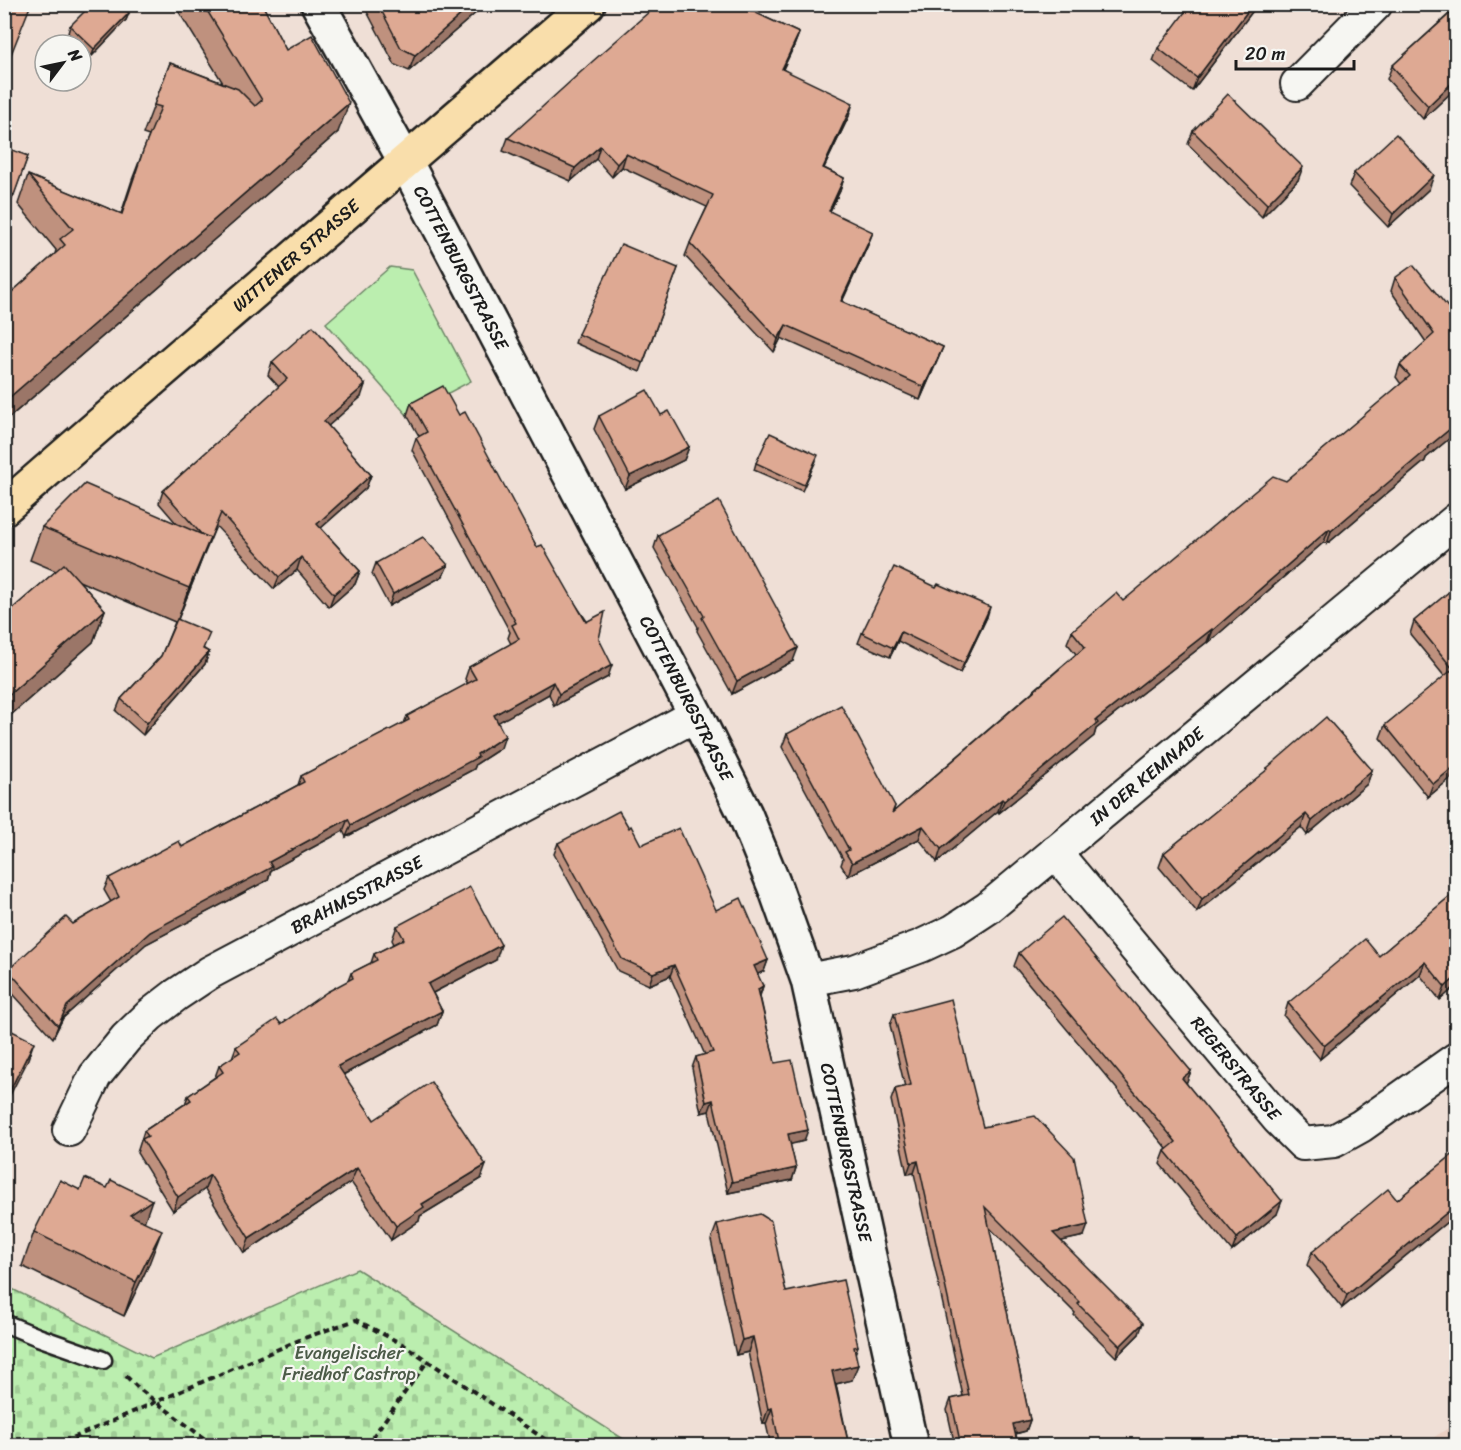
<svg xmlns="http://www.w3.org/2000/svg" width="1461" height="1450" viewBox="0 0 1461 1450" font-family="Sriracha,sans-serif">
  <defs>
    <pattern id="cemetery-stones" width="16" height="16" patternUnits="userSpaceOnUse" patternTransform="scale(1.5)"><rect width="16" height="16" fill="#bbeeaf"/><path d="M2 7V4a2 2 0 0 1 4 0v3zM10 15v-3a2 2 0 0 1 4 0v3z" fill="#a0cc96"/></pattern>
  </defs>
  <rect width="100%" height="100%" fill="#efdfd6"/>
  <filter id="ink" filterUnits="userSpaceOnUse"><feTurbulence type="fractalNoise" baseFrequency=".0167" numOctaves="2"/><feDisplacementMap in="SourceGraphic" scale="12" xChannelSelector="R" yChannelSelector="G"/><feConvolveMatrix kernelMatrix="1 2 1 2 8 2 1 2 1" color-interpolation-filters="sRGB"/></filter>
  <g filter="url(#ink)">
    <polygon fill="#eacfc2" points="1456,1423 1456,1445 1422,1445"/>
    <polygon fill="#bbeeaf" stroke="#6c8566" stroke-width="1.5" points="390,267 412,270 471,381 407,415 326,323"/>
    <polygon fill="url(#cemetery-stones)" stroke="#6c8566" stroke-width="1.5" points="357,1269 633,1445 5,1445 4,1285 152,1358"/>
    <g fill="none" stroke-linecap="round" stroke-linejoin="round">
      <g stroke="#1c1c1c" stroke-width="21">
        <polyline id="service" points="4,1323 38,1337 103,1360"/>
      </g>
      <g stroke="#1c1c1c" stroke-width="36">
        <g id="minor">
          <polyline points="1297,84 1376,4"/>
          <path id="s1" d="M1055,852l223,267 25,25 31,-3 27,-15 95,-67"/>
          <path id="s2" d="M808,980l46,-9 67,-25 32,-15 35,-23 468,-388"/>
          <path id="s3" d="M69,1130l26,-54 31,-38 24,-23 26,-20 33,-22 487,-258"/>
        </g>
      </g>
      <g stroke="#1c1c1c" stroke-width="38">
        <g id="tertiary">
          <path id="s4" d="M318,4l87,157 291,554 49,99 31,76 32,90 103,466"/>
        </g>
      </g>
      <g stroke="#1c1c1c" stroke-width="38">
        <g id="primary">
          <path id="s5" d="M4,508l92,-80 492,-424"/>
        </g>
      </g>
      <g stroke="#1c1c1c" stroke-width="4" stroke-dasharray="6 4.5" stroke-linecap="butt">
        <polyline points="126,1376 138,1388 214,1446"/>
        <polyline points="54,1446 304,1338 356,1320 404,1345 555,1446"/>
        <polyline points="366,1446 427,1362"/>
      </g>
      <use href="#service" stroke="#f6f6f2" stroke-width="16"/>
      <use href="#minor" stroke="#f6f6f2" stroke-width="32"/>
      <use href="#tertiary" stroke="#f6f6f2" stroke-width="33"/>
      <use href="#primary" stroke="#f9deab" stroke-width="33"/>
    </g>
    <g fill="#bf917e" stroke="#1c1c1c" stroke-width="1.5">
      <polygon points="174,4 262,4 286,50 338,132 4,422 4,299 55,254 56,250 18,204 28,175 121,214 132,180 149,136 143,134 170,63 223,83"/>
      <polygon points="363,4 486,4 409,71 395,65"/>
      <polygon points="1258,4 1192,91 1153,61 1158,48"/>
      <polygon points="1456,4 1456,88 1423,119 1387,79 1392,66 1450,13 1452,6"/>
      <polygon points="745,8 799,33 794,46 783,69 849,116 824,168 844,178 840,191 830,211 868,245 842,302 943,347 938,359 920,400 781,338 774,352 685,256 690,243 707,207 622,167 612,177 596,159 571,181 503,151 508,138"/>
      <polygon points="129,13 126,20 92,56 68,33 70,26"/>
      <polygon points="1193,131 1298,180 1262,217 1188,144"/>
      <polygon points="4,147 28,156 11,202 4,199"/>
      <polygon points="1354,173 1429,189 1388,227 1349,186"/>
      <polygon points="678,268 640,372 575,343 578,334"/>
      <polygon points="1395,278 1456,317 1456,433 1426,458 1425,461 1327,544 1324,542 1208,643 1207,642 1096,729 1094,736 999,813 998,811 937,862 919,839 848,876 841,865 843,859 782,747 787,734 895,806 893,812 1076,654 1067,643 1072,631 1123,601 1286,481 1401,384 1396,377 1400,365 1426,342 1391,291"/>
      <polygon points="272,362 361,397 328,426 371,475 366,488 321,528 360,571 355,584 329,607 297,570 274,589 216,526 204,555 204,554 178,619 204,649 209,652 205,664 143,735 116,711 121,699 161,656 175,622 79,581 105,610 93,642 4,721 4,616 56,571 30,560 42,527 177,524 159,503 163,491 279,387 268,375"/>
      <polygon points="411,403 459,415 537,547 599,639 608,677 554,706 549,694 498,722 501,748 476,764 474,769 346,837 343,831 271,870 268,880 146,944 63,1018 53,1038 4,984 4,979 8,970 73,924 111,902 104,890 109,878 182,847 298,785 301,776 404,723 407,716 468,684 465,679 469,667 511,644 508,638 510,632 412,450 416,438 419,436 407,415"/>
      <polygon points="661,415 689,447 684,460 625,489 594,429 599,416"/>
      <polygon points="816,461 802,491 754,470 756,463"/>
      <polygon points="658,535 793,661 732,694 697,631 698,627 654,548"/>
      <polygon points="376,563 448,565 443,576 389,606 372,574"/>
      <polygon points="1456,586 1456,774 1428,797 1380,738 1385,725 1445,677 1410,634 1414,621"/>
      <polygon points="936,587 987,617 960,673 898,641 890,657 858,643 862,633"/>
      <polygon points="1267,768 1372,770 1367,784 1307,835 1301,827 1197,912 1159,867 1164,853 1266,771"/>
      <polygon points="629,828 641,845 716,910 768,960 764,971 757,974 763,986 760,996 775,1063 804,1141 790,1144 796,1168 792,1180 728,1193 709,1111 701,1113 692,1068 696,1057 705,1055 670,976 649,985 618,971 554,854 558,843"/>
      <polygon points="1456,891 1456,986 1440,1000 1420,975 1320,1059 1284,1016 1288,1003 1379,956"/>
      <polygon points="397,926 496,960 433,993 442,1011 437,1025 343,1075 374,1120 481,1179 420,1216 419,1221 391,1240 351,1182 244,1253 205,1189 173,1211 137,1153 144,1131 185,1104 188,1096 215,1077 219,1066 232,1058 236,1047 281,1024 348,981 351,973 371,963 374,954 394,944 392,940"/>
      <polygon points="1019,953 1191,1071 1186,1083 1277,1214 1232,1251 1160,1164 1165,1151 1167,1149 1014,966"/>
      <polygon points="894,1014 983,1127 1084,1236 1061,1241 1139,1334 1116,1357 1074,1315 1075,1313 989,1227 1030,1420 1026,1431 1016,1434 1018,1446 955,1446 947,1410 951,1399 963,1396 914,1173 907,1174 891,1100 895,1089 905,1087 890,1025"/>
      <polygon points="1456,1152 1456,1222 1453,1217 1342,1308 1307,1265 1312,1252 1397,1200"/>
      <polygon points="144,1222 149,1264 124,1316 22,1266 34,1232"/>
      <polygon points="717,1224 786,1292 858,1346 855,1354 852,1380 836,1384 849,1446 771,1446 766,1424 763,1424 748,1352 736,1355 711,1240"/>
    </g>
    <g fill="#9b7667" stroke="#1c1c1c" stroke-width="1.5">
      <polygon points="473,4 486,4 409,71 415,55"/>
      <polygon points="1253,4 1258,4 1192,91 1197,78"/>
      <polygon points="129,13 126,20 92,56 94,49"/>
      <polygon points="799,33 794,46 777,81 782,69"/>
      <polygon points="1456,79 1456,88 1423,119 1428,106"/>
      <polygon points="349,103 338,132 4,422 4,402 56,357"/>
      <polygon points="853,103 849,116 818,180 823,168"/>
      <polygon points="600,146 596,159 571,181 575,168"/>
      <polygon points="626,154 622,167 612,177 617,164"/>
      <polygon points="1303,167 1298,180 1262,217 1267,204"/>
      <polygon points="1434,175 1429,189 1388,227 1393,214"/>
      <polygon points="844,178 840,191 824,223 829,211"/>
      <polygon points="873,232 868,245 836,314 841,301"/>
      <polygon points="786,325 781,338 774,352 778,339"/>
      <polygon points="943,347 938,359 920,400 924,387"/>
      <polygon points="365,385 361,397 319,434 324,421"/>
      <polygon points="1456,424 1456,433 1426,458 1425,461 1327,544 1331,531 1428,447"/>
      <polygon points="689,447 684,460 625,489 630,476"/>
      <polygon points="371,475 366,488 312,536 317,524"/>
      <polygon points="1329,529 1324,542 1208,643 1213,630"/>
      <polygon points="210,538 197,572 177,622 189,588"/>
      <polygon points="301,557 297,570 274,589 279,577"/>
      <polygon points="448,565 443,576 389,606 393,594"/>
      <polygon points="360,571 355,584 329,607 334,594"/>
      <polygon points="990,607 987,617 960,673 964,663"/>
      <polygon points="105,610 93,642 4,721 4,699"/>
      <polygon points="1212,629 1207,642 1096,729 1094,736 999,813 1004,801 1096,720"/>
      <polygon points="901,632 898,641 890,657 893,648"/>
      <polygon points="798,648 793,661 732,694 737,681"/>
      <polygon points="209,652 205,664 143,735 147,723"/>
      <polygon points="612,665 608,677 554,706 559,694"/>
      <polygon points="553,682 549,694 490,727 494,715"/>
      <polygon points="505,736 501,748 476,764 474,769 346,837 351,825 477,754"/>
      <polygon points="1456,765 1456,774 1428,797 1433,784"/>
      <polygon points="1372,770 1367,784 1307,835 1312,821"/>
      <polygon points="1002,799 998,811 937,862 941,849"/>
      <polygon points="1306,814 1301,827 1197,912 1202,899"/>
      <polygon points="348,819 343,831 271,870 268,880 146,944 63,1018 53,1038 58,1026 67,1006 150,932 269,862"/>
      <polygon points="923,826 919,839 848,876 852,863"/>
      <polygon points="501,945 496,960 423,998 428,984"/>
      <polygon points="768,960 764,971 750,978 754,966"/>
      <polygon points="1425,962 1420,975 1320,1059 1324,1046"/>
      <polygon points="674,965 670,976 649,985 653,973"/>
      <polygon points="1456,977 1456,986 1440,1000 1445,987"/>
      <polygon points="763,986 759,998 758,989"/>
      <polygon points="442,1011 437,1025 333,1080 338,1066"/>
      <polygon points="34,1042 27,1062 4,1107 4,1102"/>
      <polygon points="1191,1071 1186,1084 1182,1078"/>
      <polygon points="713,1100 709,1111 701,1113 706,1102"/>
      <polygon points="808,1130 804,1141 784,1146 788,1134"/>
      <polygon points="918,1161 914,1173 907,1174 911,1163"/>
      <polygon points="486,1165 481,1179 420,1216 419,1221 391,1240 396,1226 422,1204"/>
      <polygon points="357,1168 351,1182 244,1253 249,1238"/>
      <polygon points="796,1168 792,1180 728,1193 732,1182"/>
      <polygon points="210,1175 205,1189 173,1211 178,1197"/>
      <polygon points="152,1200 140,1234 130,1215"/>
      <polygon points="1282,1201 1277,1214 1232,1251 1237,1238"/>
      <polygon points="1456,1205 1453,1217 1342,1308 1347,1295"/>
      <polygon points="1088,1225 1084,1236 1049,1244 1053,1233"/>
      <polygon points="162,1230 149,1264 124,1316 136,1282"/>
      <polygon points="1143,1323 1139,1334 1116,1357 1120,1346"/>
      <polygon points="753,1337 748,1352 736,1355 742,1340"/>
      <polygon points="858,1365 852,1380 827,1386 832,1371"/>
      <polygon points="772,1408 766,1424 763,1424 768,1409"/>
      <polygon points="1030,1420 1026,1431 1009,1435 1013,1424"/>
    </g>
    <g fill="#dea993" stroke="#1c1c1c" stroke-width="1.5">
      <polygon points="4,4 31,4 4,72"/>
      <polygon points="92,4 120,4 129,13 94,49 70,26"/>
      <polygon points="203,4 262,4 286,50 312,35 349,103 56,357 4,402 4,299 65,245 60,239 73,229 28,175 122,214 143,151 161,107 154,105 170,63 238,89 255,106 262,100"/>
      <polygon points="378,4 473,4 415,55 401,48"/>
      <polygon points="658,4 742,4 745,8 799,33 782,69 853,103 823,168 844,178 829,211 873,232 841,301 943,347 924,387 786,325 778,339 690,243 713,195 626,154 617,164 600,146 575,168 508,138 593,61"/>
      <polygon points="1191,4 1253,4 1197,78 1158,48"/>
      <polygon points="1454,4 1456,4 1456,79 1428,106 1392,66 1455,9 1452,6"/>
      <polygon points="1228,94 1303,167 1267,204 1193,131"/>
      <polygon points="1396,134 1434,175 1393,214 1354,173"/>
      <polygon points="4,147 28,156 14,195 4,191"/>
      <polygon points="621,244 678,268 643,363 578,334"/>
      <polygon points="1413,265 1456,317 1456,424 1428,447 1429,448 1331,531 1329,529 1213,630 1212,629 1096,720 1098,723 1004,801 1002,799 941,849 923,826 852,863 845,852 849,850 787,734 841,705 895,806 892,813 1085,647 1072,631 1116,593 1123,601 1273,476 1286,481 1410,376 1400,365 1434,334 1395,278"/>
      <polygon points="313,326 365,385 324,421 371,475 317,524 360,571 334,594 301,557 279,577 221,513 209,542 208,541 210,538 202,535 163,491 287,379 272,362"/>
      <polygon points="443,386 459,415 465,412 537,547 542,545 586,622 605,612 599,639 612,665 559,694 553,682 494,715 505,736 477,754 478,757 351,825 348,819 269,862 272,867 150,932 67,1006 58,1026 8,970 66,917 73,924 119,897 109,878 179,841 182,847 304,782 301,776 409,720 407,716 476,679 469,667 519,639 512,625 516,623 416,438 427,432 411,403"/>
      <polygon points="647,390 661,415 669,411 689,447 630,476 599,416"/>
      <polygon points="770,433 818,455 804,485 756,463"/>
      <polygon points="85,484 210,538 189,588 42,527"/>
      <polygon points="719,501 798,648 737,681 702,618 704,616 658,535"/>
      <polygon points="423,537 448,565 393,594 376,563"/>
      <polygon points="64,564 105,610 4,699 4,616"/>
      <polygon points="894,567 936,587 938,584 990,607 964,663 901,632 893,648 862,633"/>
      <polygon points="1456,586 1456,765 1433,784 1385,725 1453,669 1414,621"/>
      <polygon points="177,619 210,633 203,649 209,652 147,723 121,699 161,656"/>
      <polygon points="1326,717 1372,770 1312,821 1306,814 1202,899 1164,853 1268,769 1267,768"/>
      <polygon points="619,811 629,828 631,826 641,845 679,828 716,910 741,898 768,960 754,966 763,986 758,989 775,1063 792,1060 808,1130 788,1134 796,1168 732,1182 713,1100 706,1102 696,1057 713,1052 674,965 653,973 622,959 558,843"/>
      <polygon points="470,887 501,945 428,984 442,1011 338,1066 374,1120 431,1082 486,1165 422,1204 424,1207 396,1226 357,1168 249,1238 210,1175 178,1197 142,1139 148,1136 144,1131 191,1100 188,1096 223,1072 219,1066 240,1052 236,1047 277,1019 281,1024 327,992 353,978 351,973 377,960 374,954 404,939 397,926"/>
      <polygon points="1456,891 1456,977 1445,987 1425,962 1324,1046 1288,1003 1365,939 1379,956"/>
      <polygon points="1062,917 1191,1071 1182,1078 1282,1201 1237,1238 1165,1151 1176,1142 1019,953"/>
      <polygon points="951,999 983,1127 1035,1116 1074,1157 1088,1225 1053,1233 1143,1323 1120,1346 1078,1304 1080,1302 985,1207 1030,1420 1013,1424 1018,1446 961,1446 951,1399 969,1395 918,1161 911,1163 895,1089 911,1085 894,1014"/>
      <polygon points="4,1027 34,1042 4,1102"/>
      <polygon points="1456,1152 1456,1205 1347,1295 1312,1252 1388,1189 1397,1200"/>
      <polygon points="85,1178 107,1188 111,1180 152,1200 130,1215 162,1230 136,1282 34,1232 60,1180 80,1190"/>
      <polygon points="760,1214 771,1221 786,1292 843,1280 858,1346 854,1347 858,1365 832,1371 849,1446 780,1446 772,1408 768,1409 753,1337 742,1340 717,1224"/>
    </g>
  </g>
  <g text-anchor="middle" dominant-baseline="central" stroke-width="4.5" stroke-linejoin="round" paint-order="stroke">
    <g font-size="18" fill="#1c1c1c" stroke="#f6f6f2">
      <text stroke="none"><textPath href="#s5" startOffset="386">WITTENER STRASSE</textPath></text>
      <text stroke="none"><textPath href="#s4" startOffset="300">COTTENBURGSTRASSE</textPath></text>
      <text stroke="none"><textPath href="#s4" startOffset="786">COTTENBURGSTRASSE</textPath></text>
      <text stroke="none"><textPath href="#s2" startOffset="402">IN DER KEMNADE</textPath></text>
      <text stroke="none"><textPath href="#s3" startOffset="382">BRAHMSSTRASSE</textPath></text>
      <text stroke="none"><textPath href="#s1" startOffset="282">REGERSTRASSE</textPath></text>
      <text stroke="none"><textPath href="#s4" startOffset="1270">COTTENBURGSTRASSE</textPath></text>
    </g>
    <g font-size="18" fill="#4c5b48" stroke="#f6f6f2">
      <text x="349" y="1353">Evangelischer<tspan x="349" dy="21">Friedhof Castrop</tspan></text>
    </g>
  </g>
  <rect width="1461" height="1450" fill="none" stroke="#f6f6f2" stroke-width="24"/>
  <rect x="12" y="12" width="1437" height="1426" fill="none" stroke="#1c1c1c" stroke-width="2" filter="url(#ink)"/>
  <g transform="translate(63 63) rotate(58)"><circle r="28" fill="#f6f6f2" stroke="#9f9f9c" stroke-width="1.5"/>
  <path d="M0-4.5L10 22L0 15L-10 22Z" fill="#1c1c1c"/>
  <text y="-9" font-size="16" font-weight="bold" text-anchor="middle" fill="#1c1c1c">N</text>
  </g>
  <path d="M1236 60v9h118v-9" fill="none" stroke="#1c1c1c" stroke-width="3"/>
  <text x="1245" y="60" font-size="18" fill="#1c1c1c" stroke="#f6f6f2" stroke-width="4.5" paint-order="stroke">20 m</text>
</svg>
